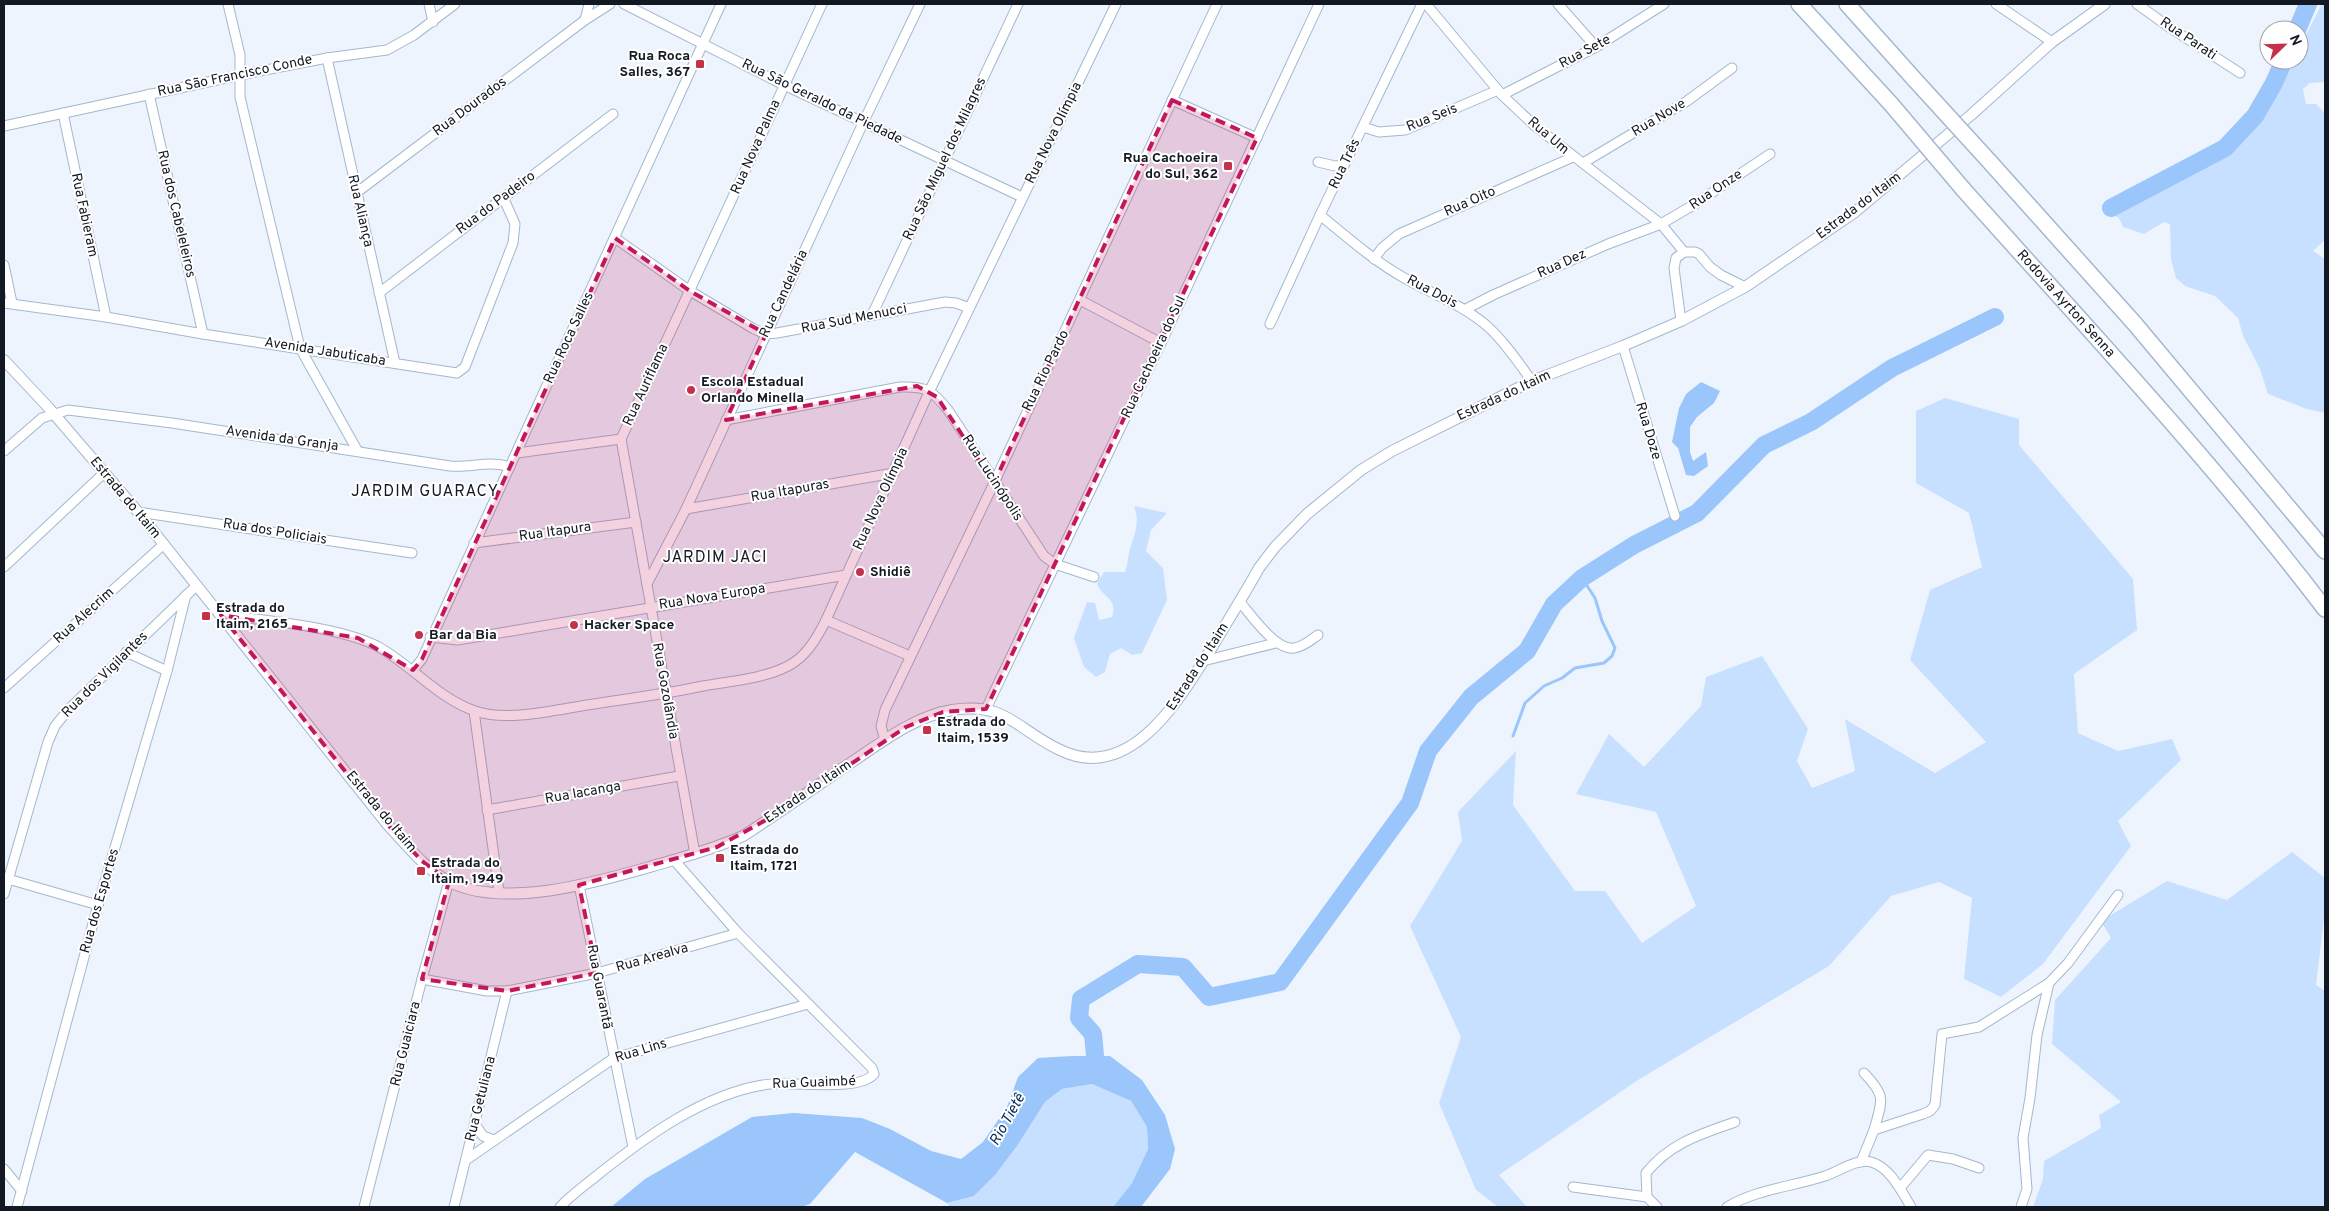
<svg xmlns="http://www.w3.org/2000/svg" width="2329" height="1211" viewBox="0 0 2329 1211" font-family="Overpass,sans-serif">
  <rect width="100%" height="100%" fill="#edf4fe"/>
  <g fill="#c8e0ff">
    <polygon points="2322,4 2325,4 2325,82 2310,83 2303,89 2306,104 2316,104 2325,113 2325,240 2313,251 2325,259 2325,413 2307,409 2268,394 2260,369 2243,336 2238,318 2215,296 2185,286 2176,278 2171,259 2170,224 2164,222 2144,234 2123,227 2119,218 2112,214 2120,198 2130,190 2191,170 2219,157 2229,150 2258,120 2293,60 2299,60 2299,48"/>
    <polygon points="1945,398 2019,419 2019,445 2133,579 2137,630 2074,674 2078,733 2118,751 2172,739 2181,760 2118,821 2131,846 2043,964 2001,997 1964,979 1972,898 1939,882 1891,896 1829,966 1638,1080 1499,1175 1527,1207 1498,1207 1476,1190 1439,1103 1461,1037 1410,926 1462,841 1458,812 1516,751 1513,805 1575,891 1605,891 1642,943 1696,906 1656,812 1576,794 1609,734 1644,767 1701,706 1706,677 1762,656 1808,729 1797,761 1812,788 1855,771 1845,719 1935,773 1986,742 1910,660 1930,590 1982,567 1969,513 1916,483 1916,411"/>
    <path d="M1134,506l33,7 -16,17 -5,21 17,17 4,32 -25,53 -10,2 -11,-7 -11,6 -5,18 -9,5 -12,-10 -10,-29 13,-36 8,1 4,17 13,-3c6,-19 -9,-19 -15,-33l7,-12h21c3,-8 3,-16 5,-23 5,-16 10,-26 4,-43z"/>
    <polygon points="2292,852 2325,878 2325,910 2316,985 2325,991 2325,1207 2033,1207 2043,1179 2044,1161 2101,1128 2099,1115 2121,1102 2052,1044 2055,1000 2111,938 2101,921 2167,881 2227,900"/>
    <polygon points="1092,1084 1131,1101 1147,1127 1148,1149 1132,1183 1113,1207 950,1207 947,1203 974,1196 995,1175 1017,1146 1045,1102 1062,1089"/>
  </g>
  <g fill="#9ac6fc">
    <polygon points="1701,382 1720,391 1714,403 1697,417 1690,427 1690,452 1693,461 1706,452 1708,466 1694,476 1686,475 1678,448 1672,442 1679,408 1686,394"/>
    <polygon points="1072,1056 1110,1056 1142,1080 1165,1115 1175,1149 1170,1169 1141,1207 1113,1207 1132,1183 1148,1149 1147,1127 1131,1101 1092,1084 1062,1089 1045,1102 1017,1146 995,1175 974,1196 947,1203 855,1152 810,1204 801,1207 611,1207 645,1179 752,1117 794,1113 862,1118 890,1129 931,1151 961,1159 983,1142 1007,1107 1018,1077 1038,1058"/>
  </g>
  <g fill="none" stroke-linecap="round" stroke-linejoin="round">
    <polyline stroke="#9ac6fc" stroke-width="3" points="1513,736 1525,703 1544,686 1562,678 1575,668 1604,663 1612,656 1615,648 1602,621 1595,598 1582,578"/>
    <g stroke="#9ac6fc" stroke-width="18">
      <polyline points="2297,30 2308,4"/>
      <polyline points="2111,208 2225,148 2255,116 2274,83 2284,60"/>
      <polyline points="1096,1066 1093,1034 1079,1018 1081,999 1138,964 1183,967 1209,997 1280,982 1410,803 1428,751 1471,697 1527,651 1554,604 1582,578 1634,545 1697,513 1764,445 1811,422 1892,368 1995,317"/>
    </g>
    <g stroke="#a4b7cf" stroke-width="11">
      <g id="minor">
        <polyline points="228,4 240,55 240,97 300,348 357,450"/>
        <polyline points="429,4 433,22"/>
        <polyline points="624,4 784,85 1022,197"/>
        <polyline points="1426,4 1502,95 1535,126 1661,224 1684,252"/>
        <polyline points="1558,4 1596,47"/>
        <polyline points="1996,4 2052,42"/>
        <polyline points="2137,4 2169,27 2240,73"/>
        <polyline points="585,20 589,4"/>
        <polyline points="327,58 395,363"/>
        <polyline points="149,94 203,334"/>
        <polyline points="1502,95 1596,47 1664,4"/>
        <polyline points="1172,100 1257,138"/>
        <polyline points="63,113 106,317"/>
        <polyline points="4,126 240,75 327,58 387,50 414,35 455,4"/>
        <polyline points="1363,127 1379,132 1405,130 1498,90"/>
        <polyline points="1318,162 1335,166 1344,165"/>
        <polyline points="1583,163 1687,101 1732,68"/>
        <polyline points="356,193 585,20 610,4"/>
        <path d="M1320,215c28,23 54,46 86,64 27,15 56,26 80,46 18,16 32,37 46,56"/>
        <polyline points="615,238 690,291 754,329 766,334 777,333 945,302 956,303 969,308"/>
        <polyline points="1374,259 1382,248 1399,234 1573,157"/>
        <polyline points="4,265 12,303"/>
        <polyline points="379,293 613,114"/>
        <polyline points="1080,300 1161,343"/>
        <polyline points="4,303 106,317 203,334 457,373 465,367 513,243 515,224 503,197"/>
        <polyline points="1466,309 1493,295 1608,244 1661,224 1695,204 1770,154"/>
        <polyline points="872,315 1018,4"/>
        <polyline points="1681,321 1674,268 1676,258 1684,252 1695,252 1699,254 1710,267 1721,275 1745,287"/>
        <polyline points="1270,324 1320,215 1422,4"/>
        <polyline points="1623,346 1675,516"/>
        <path d="M726,420l174,-33c26,-1 32,3 48,23l96,146 11,8 39,13"/>
        <polyline points="621,439 822,4"/>
        <polyline points="621,439 695,854"/>
        <path d="M4,451l38,-33 26,-8 104,13 278,43c20,2 40,-6 60,1"/>
        <polyline points="517,453 621,439"/>
        <polyline points="686,509 894,473"/>
        <polyline points="138,512 412,553"/>
        <polyline points="474,543 636,522"/>
        <polyline points="4,567 104,473"/>
        <polyline points="647,584 686,509 863,123 920,4"/>
        <path d="M1240,602c11,13 36,49 54,46 9,-1 17,-8 24,-13"/>
        <path d="M221,615c44,5 118,12 156,31 33,18 62,53 98,65 31,11 80,-1 112,-6 39,-6 78,-11 116,-19 27,-5 60,-7 85,-20 18,-9 29,-28 38,-46l104,-230 186,-386"/>
        <polyline points="826,620 910,656"/>
        <polyline points="430,637 458,640 846,575"/>
        <polyline points="126,652 167,671"/>
        <polyline points="1203,661 1276,643"/>
        <polyline points="413,670 422,659 721,4"/>
        <polyline points="4,688 164,544"/>
        <polyline points="986,709 1161,343 1319,4"/>
        <polyline points="474,711 499,892"/>
        <polyline points="885,740 881,726 885,710 994,483 1217,4"/>
        <polyline points="487,810 679,776"/>
        <polyline points="8,879 98,905"/>
        <polyline points="579,885 633,1147"/>
        <polyline points="4,894 48,742 55,726 68,710 196,586"/>
        <polyline points="422,979 487,991 507,991 597,973 738,933"/>
        <path d="M1864,1073c23,24 18,27 10,57"/>
        <polyline points="475,1124 483,1136 494,1140"/>
        <polyline points="466,1160 614,1058 808,1004"/>
        <polyline points="1861,1162 1874,1130 1923,1114 1930,1111 1935,1105 1942,1034 1979,1027 2049,983 2068,963 2118,895"/>
        <polyline points="4,1169 22,1191"/>
        <polyline points="1573,1187 1647,1197 1657,1207"/>
        <polyline points="1900,1188 1928,1155 1953,1159 1979,1168"/>
        <path d="M1647,1197l-1,-24c24,-30 55,-39 89,-51"/>
        <polyline points="17,1207 98,905 167,671 186,595"/>
        <polyline points="364,1207 422,979 449,881"/>
        <polyline points="454,1207 507,991"/>
        <path d="M560,1207c12,-13 27,-23 40,-34 47,-37 103,-78 163,-88 27,-5 95,8 111,-11l-2,-6 -134,-135 -64,-73"/>
        <path d="M1727,1207c30,-18 64,-20 98,-31 13,-4 32,-18 46,-14 19,5 31,30 40,45"/>
        <polyline points="2021,1207 2027,1189 2023,1138 2030,1098 2037,1035 2049,983"/>
      </g>
    </g>
    <g stroke="#a4b7cf" stroke-width="12">
      <path id="tertiary" d="M4,360l44,47 90,105 249,312c19,20 37,44 61,57 55,29 149,1 205,-15 31,-9 61,-17 90,-30 34,-22 67,-45 100,-68 34,-22 68,-51 109,-58 54,-8 63,18 106,39 72,37 122,-51 153,-100 16,-27 33,-54 48,-81l16,-21 32,-33 54,-44 31,-19 140,-70 91,-35 58,-25 64,-34 110,-75 116,-97 81,-73 53,-38"/>
    </g>
    <g stroke="#a4b7cf" stroke-width="18">
      <g id="motorway">
        <polyline points="1799,4 1891,104"/>
        <polyline points="1847,4 1915,80"/>
        <polyline points="1989,161 2135,324 2325,551"/>
        <path id="s1" d="M1963,189c123,138 250,273 362,420"/>
      </g>
    </g>
    <use href="#minor" stroke="#fff" stroke-width="9"/>
    <use href="#tertiary" stroke="#fff" stroke-width="10"/>
    <use href="#motorway" stroke="#fff" stroke-width="15"/>
    <g stroke="#a4b7cf" stroke-width="18" stroke-linecap="butt">
      <g id="motorway-bridge">
        <polyline points="1915,80 1989,161"/>
        <polyline points="1891,104 1963,189"/>
      </g>
    </g>
    <use href="#motorway-bridge" stroke="#fff" stroke-width="15"/>
  </g>
  <path fill="#c2185b" fill-opacity="0.2" stroke="#c2185b" stroke-width="4" stroke-dasharray="10 6" stroke-linejoin="round" d="M1172,100l85,38 -271,571 -43,3 -37,15 -131,88 -58,32 -138,38 18,88 -90,18 -85,-12 27,-98 -27,-20 -35,-37 -166,-209 137,23 55,32 9,-11 193,-421 75,53 76,43 -40,86 191,-34 20,11 57,86z"/>
  <g fill="#c33248" stroke="#fff" stroke-width="2">
    <rect x="695" y="59" width="10" height="10" rx="2.5"/>
    <rect x="1223" y="161" width="10" height="10" rx="2.5"/>
    <circle cx="691" cy="390" r="5"/>
    <circle cx="860" cy="572" r="5"/>
    <rect x="201" y="611" width="10" height="10" rx="2.5"/>
    <circle cx="574" cy="625" r="5"/>
    <circle cx="419" cy="635" r="5"/>
    <rect x="922" y="725" width="10" height="10" rx="2.5"/>
    <rect x="715" y="853" width="10" height="10" rx="2.5"/>
    <rect x="416" y="866" width="10" height="10" rx="2.5"/>
  </g>
  <g text-anchor="middle" dominant-baseline="central" stroke-width="4" stroke-linejoin="round" paint-order="stroke">
    <g font-size="14" fill="#131922" stroke="#fff">
      <text transform="translate(2188 39) rotate(34)">Rua Parati</text>
      <text transform="translate(1585 52) rotate(-28)">Rua Sete</text>
      <text transform="translate(235 76) rotate(-12)">Rua São Francisco Conde</text>
      <text transform="translate(822 102) rotate(26)">Rua São Geraldo da Piedade</text>
      <text transform="translate(470 107) rotate(-37)">Rua Dourados</text>
      <text transform="translate(1432 118) rotate(-22)">Rua Seis</text>
      <text transform="translate(1659 118) rotate(-31)">Rua Nove</text>
      <text transform="translate(1054 133) rotate(-64)">Rua Nova Olímpia</text>
      <text transform="translate(1548 136) rotate(40)">Rua Um</text>
      <text transform="translate(756 147) rotate(-66)">Rua Nova Palma</text>
      <text transform="translate(945 159) rotate(-65)">Rua São Miguel dos Milagres</text>
      <text transform="translate(1345 164) rotate(-64)">Rua Três</text>
      <text transform="translate(1716 190) rotate(-34)">Rua Onze</text>
      <text transform="translate(1470 202) rotate(-24)">Rua Oito</text>
      <text transform="translate(496 203) rotate(-37)">Rua do Padeiro</text>
      <text transform="translate(1859 206) rotate(-37)">Estrada do Itaim</text>
      <text transform="translate(360 211) rotate(77)">Rua Aliança</text>
      <text transform="translate(176 214) rotate(77)">Rua dos Cabeleleiros</text>
      <text transform="translate(84 215) rotate(78)">Rua Fabieram</text>
      <text transform="translate(1562 264) rotate(-24)">Rua Dez</text>
      <text transform="translate(1432 292) rotate(28)">Rua Dois</text>
      <text transform="translate(784 294) rotate(-65)">Rua Candelária</text>
      <text stroke="none"><textPath href="#s1" startOffset="154">Rodovia Ayrton Senna</textPath></text>
      <text transform="translate(854 319) rotate(-11)">Rua Sud Menucci</text>
      <text transform="translate(569 338) rotate(-65)">Rua Roca Salles</text>
      <text transform="translate(325 352) rotate(9)">Avenida Jabuticaba</text>
      <text transform="translate(1154 357) rotate(-65)">Rua Cachoeira do Sul</text>
      <text transform="translate(1046 371) rotate(-64)">Rua Rio Pardo</text>
      <text transform="translate(646 385) rotate(-65)">Rua Auriflama</text>
      <text transform="translate(1504 396) rotate(-25)">Estrada do Itaim</text>
      <text transform="translate(1648 431) rotate(73)">Rua Doze</text>
      <text transform="translate(282 439) rotate(8)">Avenida da Granja</text>
      <text transform="translate(992 478) rotate(57)">Rua Lucinópolis</text>
      <text transform="translate(790 491) rotate(-10)">Rua Itapuras</text>
      <text transform="translate(125 498) rotate(50)">Estrada do Itaim</text>
      <text transform="translate(881 499) rotate(-65)">Rua Nova Olímpia</text>
      <text transform="translate(275 532) rotate(9)">Rua dos Policiais</text>
      <text transform="translate(555 532) rotate(-8)">Rua Itapura</text>
      <text transform="translate(712 597) rotate(-9)">Rua Nova Europa</text>
      <text transform="translate(84 616) rotate(-42)">Rua Alecrim</text>
      <text transform="translate(1198 667) rotate(-57)">Estrada do Itaim</text>
      <text transform="translate(105 675) rotate(-45)">Rua dos Vigilantes</text>
      <text transform="translate(665 691) rotate(80)">Rua Gozolândia</text>
      <text transform="translate(808 792) rotate(-34)">Estrada do Itaim</text>
      <text transform="translate(583 793) rotate(-10)">Rua Iacanga</text>
      <text transform="translate(381 812) rotate(50)">Estrada do Itaim</text>
      <text transform="translate(100 901) rotate(-74)">Rua dos Esportes</text>
      <text transform="translate(652 958) rotate(-16)">Rua Arealva</text>
      <text transform="translate(599 987) rotate(79)">Rua Guarantã</text>
      <text transform="translate(406 1044) rotate(-76)">Rua Guaiciara</text>
      <text transform="translate(641 1051) rotate(-17)">Rua Lins</text>
      <text transform="translate(814 1083) rotate(-2)">Rua Guaimbé</text>
      <text transform="translate(481 1099) rotate(-76)">Rua Getuliana</text>
    </g>
    <g font-size="14" font-weight="bold" fill="#131922" stroke="#fff" text-anchor="start">
      <text x="690" y="56" text-anchor="end">Rua Roca<tspan x="690" dy="16">Salles, 367</tspan></text>
      <text x="1218" y="158" text-anchor="end">Rua Cachoeira<tspan x="1218" dy="16">do Sul, 362</tspan></text>
      <text x="701" y="382">Escola Estadual<tspan x="701" dy="16">Orlando Minella</tspan></text>
      <text x="870" y="572">Shidiê</text>
      <text x="216" y="608">Estrada do<tspan x="216" dy="16">Itaim, 2165</tspan></text>
      <text x="584" y="625">Hacker Space</text>
      <text x="429" y="635">Bar da Bia</text>
      <text x="937" y="722">Estrada do<tspan x="937" dy="16">Itaim, 1539</tspan></text>
      <text x="730" y="850">Estrada do<tspan x="730" dy="16">Itaim, 1721</tspan></text>
      <text x="431" y="863">Estrada do<tspan x="431" dy="16">Itaim, 1949</tspan></text>
    </g>
    <g font-size="15" font-style="italic" fill="#002a5a" stroke="#fff">
      <text transform="translate(1008 1120) rotate(-61)">Rio Tietê</text>
    </g>
    <g font-size="16" letter-spacing="1" fill="#131922" stroke="#fff">
      <text x="425" y="492">JARDIM GUARACY</text>
      <text x="715" y="558">JARDIM JACI</text>
    </g>
  </g>
  <rect width="2329" height="1211" fill="none" stroke="#131922" stroke-width="10"/>
  <g transform="translate(2284 45) rotate(67)"><circle r="24" fill="#ffffff" stroke="#a1a3a7"/>
  <path d="M0-4L9 19L0 12L-9 19Z" fill="#c33248"/>
  <text y="-8" font-size="14" font-weight="bold" text-anchor="middle" fill="#131922">N</text>
  </g>
</svg>
